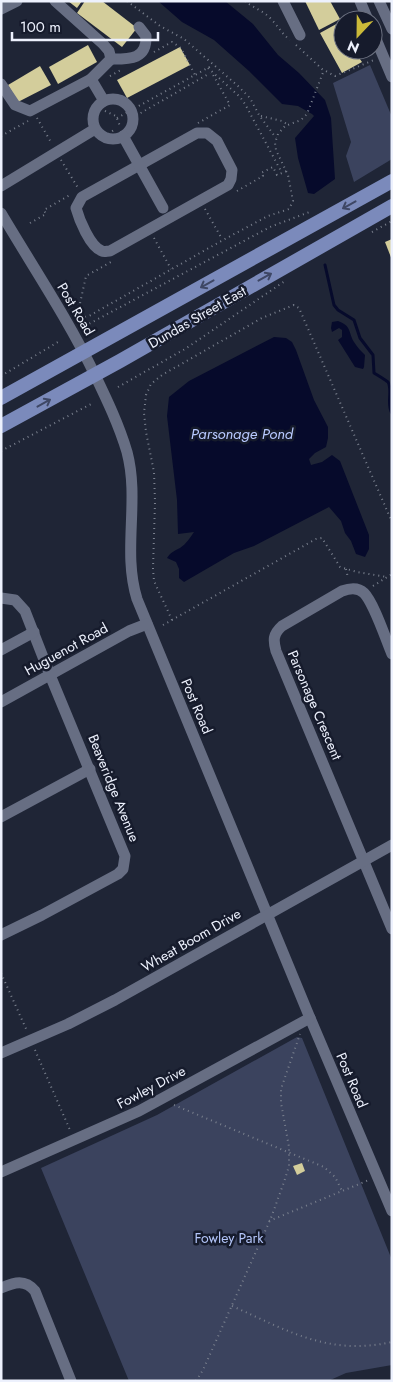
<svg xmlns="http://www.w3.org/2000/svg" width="393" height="1382" viewBox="0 0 393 1382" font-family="Jost,sans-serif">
  <rect width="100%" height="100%" fill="#1f2536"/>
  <g fill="#3b435e">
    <polygon points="370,65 392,117 392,159 354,182 346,156 351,142 333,83"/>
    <polygon points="297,1037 302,1038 392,1260 392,1365 346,1373 328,1381 129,1381 41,1168 157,1115"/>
  </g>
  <g fill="#060a2b">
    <polygon points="158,1 225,1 253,24 278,55 299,73 325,100 331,118 335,179 314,194 308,193 298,158 295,138 314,116 312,114 298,106 282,104 249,71 214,40 182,22"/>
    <path d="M338,321c14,5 10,11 16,21 3,5 7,9 11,13l-1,12 -1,2 -8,-2 -17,-27 4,-3v-7l-3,-2 -7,4 -1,-4 1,-6z"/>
    <path d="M274,337l12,1 6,4 4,8 18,50 14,27v11l-2,9 -11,6 -6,6 2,6 11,-3 10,-7 8,6 29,74v14l-4,8 -9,-3 -5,-13 -6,-8 -4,-12 -12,-14 -75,39 -20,7 -50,29 -5,-4v-9l-3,-7 -9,-4c4,-6 7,-7 13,-10 6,-4 10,-10 14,-16l-16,2 -1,-34 -10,-84 2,-19 20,-16z"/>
  </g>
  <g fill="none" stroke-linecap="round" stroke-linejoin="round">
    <path stroke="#060a2b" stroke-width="3" d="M325,265l9,40 4,5 16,10 6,18 13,17 1,18c5,3 10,6 14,9 5,8 -2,23 4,31"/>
  </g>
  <g fill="#d3cd9b">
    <polygon points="68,1 82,1 77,8"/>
    <polygon points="85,1 102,1 137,28 122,47 77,13"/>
    <polygon points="305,1 330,1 340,19 319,30"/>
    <polygon points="340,22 341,26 343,25 343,50 356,50 357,51 355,52 362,62 342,73 320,33"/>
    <polygon points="88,45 97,62 58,84 49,67"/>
    <polygon points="180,47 190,65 127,98 117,80"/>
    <polygon points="40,66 51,85 18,102 8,85"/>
    <polygon points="392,239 392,260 385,242"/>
    <polygon points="302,1163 305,1171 297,1175 293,1166"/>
  </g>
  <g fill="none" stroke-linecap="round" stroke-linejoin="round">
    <g stroke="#7a808e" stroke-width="2" stroke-dasharray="1 4" stroke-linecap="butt">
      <polyline points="127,1 160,26 184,39 238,86 250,98 259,115 276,138"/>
      <path d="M245,1c8,7 19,10 26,18 7,7 11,15 19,21"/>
      <polyline points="296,45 322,69 335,76 374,60"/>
      <polyline points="154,52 172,42 181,48 195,75"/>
      <polyline points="208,68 240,97 245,104 282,173"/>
      <polyline points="110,76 121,70"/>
      <polyline points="105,111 116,116 120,126"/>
      <polyline points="261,116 282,121 287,124"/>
      <polyline points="37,118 52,144"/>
      <polyline points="117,118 213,65"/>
      <polyline points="132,118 210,73"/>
      <polyline points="198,123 230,105 212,73"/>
      <polyline points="1,136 28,121"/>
      <polyline points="104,137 114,130"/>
      <polyline points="61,160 78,188"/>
      <polyline points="237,191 263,176 261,173 273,167 277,175 287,171"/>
      <polyline points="205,209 222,239"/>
      <polyline points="30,223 46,214 44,210 70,195"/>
      <polyline points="372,232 392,221"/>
      <polyline points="154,238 171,269"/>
      <polyline points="79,308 86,276 111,262"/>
      <polyline points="85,317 89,316 223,240 268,216 289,209 293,201 288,175 276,150 275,143 278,134 285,126 301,120 307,114 324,70"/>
      <polyline points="85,326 270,227 312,211"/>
      <polyline points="1,376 58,342"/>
      <polyline points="118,387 185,349 285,281"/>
      <polyline points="1,451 93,403"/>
      <polyline points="346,569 348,578"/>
      <polyline points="373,586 392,574"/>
      <polyline points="172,620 154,581 153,569 155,502 154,472 146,432 144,413 146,395 151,384 162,375 262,318 294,305 299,308 392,522"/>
      <polyline points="163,625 316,539 322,538 340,567 357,572 387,577"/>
      <polyline points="1,973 27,1031"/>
      <polyline points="35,1050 70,1130"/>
      <polyline points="174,1105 324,1167 335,1177 342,1191"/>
      <polyline points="269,1221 369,1180"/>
      <path d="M232,1306c57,25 96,50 160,36"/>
      <polyline points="196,1381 203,1370 271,1218 284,1182 289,1166 289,1147 281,1103 281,1089 300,1034"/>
    </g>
    <g stroke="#676e83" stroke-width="11">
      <polyline points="283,1 300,35"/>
      <polyline points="360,1 368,20"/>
      <polyline points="379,1 392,29"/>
      <polyline points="1,9 17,1"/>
      <polyline points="373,32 392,77"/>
      <path d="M111,59c18,0 36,1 35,-23l-7,-9"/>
      <polyline points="91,79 104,101"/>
      <polyline points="1,84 15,105 30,111 91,79 111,59 109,51 103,44 55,1"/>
      <circle cx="113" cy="119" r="20"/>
      <path d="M197,133h10l10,8 15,29 -1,9 -3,6 -118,66c-3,0 -6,1 -8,0 -12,-4 -23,-32 -26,-43l6,-11z"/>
      <polyline points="123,136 163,208"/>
      <polyline points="1,186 95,129"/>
      <path d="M1,213c32,54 67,106 94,162 12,25 24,50 32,77 13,49 -5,99 10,147l173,419 82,193"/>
      <polyline points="1,598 15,600 25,611 50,675 125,856 123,869 118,874 42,915 1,935"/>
      <polyline points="1,650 34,632"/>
      <path d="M392,654c-6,-14 -18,-51 -28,-61 -6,-6 -14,-5 -22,-2l-60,35c-9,8 -9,14 -6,25l116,278"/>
      <polyline points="1,702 129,631 147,624"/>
      <polyline points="1,817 90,769"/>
      <polyline points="1,1053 68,1024 115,1000 392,845"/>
      <polyline points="1,1172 139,1111 310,1018"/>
      <path d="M1,1288c14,-6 24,-9 34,3l36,90"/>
    </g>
    <g stroke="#7b8abb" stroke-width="14">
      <polyline points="1,398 392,181"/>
      <polyline points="1,426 120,361 392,206"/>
    </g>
  </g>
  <defs><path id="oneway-shaft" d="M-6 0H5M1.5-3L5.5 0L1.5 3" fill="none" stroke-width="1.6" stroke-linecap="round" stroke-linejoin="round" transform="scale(1.25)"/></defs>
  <g stroke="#3e4765">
    <use href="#oneway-shaft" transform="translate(349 205) rotate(151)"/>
    <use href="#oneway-shaft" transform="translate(265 277) rotate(-29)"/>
    <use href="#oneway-shaft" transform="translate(207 284) rotate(151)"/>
    <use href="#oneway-shaft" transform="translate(44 403) rotate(-29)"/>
  </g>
  <g text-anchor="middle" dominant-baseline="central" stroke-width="5" stroke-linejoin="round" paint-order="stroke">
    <g font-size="14" fill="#edf1fd" stroke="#161b2c">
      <text transform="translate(76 309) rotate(59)">Post Road</text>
      <text transform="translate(197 317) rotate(-30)">Dundas Street East</text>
      <text transform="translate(66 649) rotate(-29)">Huguenot Road</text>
      <text transform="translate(315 705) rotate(67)">Parsonage Crescent</text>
      <text transform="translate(197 706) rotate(67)">Post Road</text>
      <text transform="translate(114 788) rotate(68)">Beaveridge Avenue</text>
      <text transform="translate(191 940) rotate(-30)">Wheat Boom Drive</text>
      <text transform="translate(352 1080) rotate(67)">Post Road</text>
      <text transform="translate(151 1087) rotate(-28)">Fowley Drive</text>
    </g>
    <g font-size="14" fill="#b4c6fa" stroke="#161b2c">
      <text x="229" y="1238">Fowley Park</text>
    </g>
    <g font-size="15" font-style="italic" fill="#b8c9fe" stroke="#161b2c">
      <text x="242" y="434">Parsonage Pond</text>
    </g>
  </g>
  <rect width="393" height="1382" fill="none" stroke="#edf1fd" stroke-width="5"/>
  <g transform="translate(358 35) rotate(202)"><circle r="24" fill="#161b2c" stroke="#6c7180"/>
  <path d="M0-4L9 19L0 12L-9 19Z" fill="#cbba39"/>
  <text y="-8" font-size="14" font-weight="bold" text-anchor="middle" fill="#edf1fd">N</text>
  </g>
  <path d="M12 32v8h146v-8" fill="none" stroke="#edf1fd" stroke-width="2.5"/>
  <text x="20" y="32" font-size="15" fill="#edf1fd" stroke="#161b2c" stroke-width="4" paint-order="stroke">100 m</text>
</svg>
